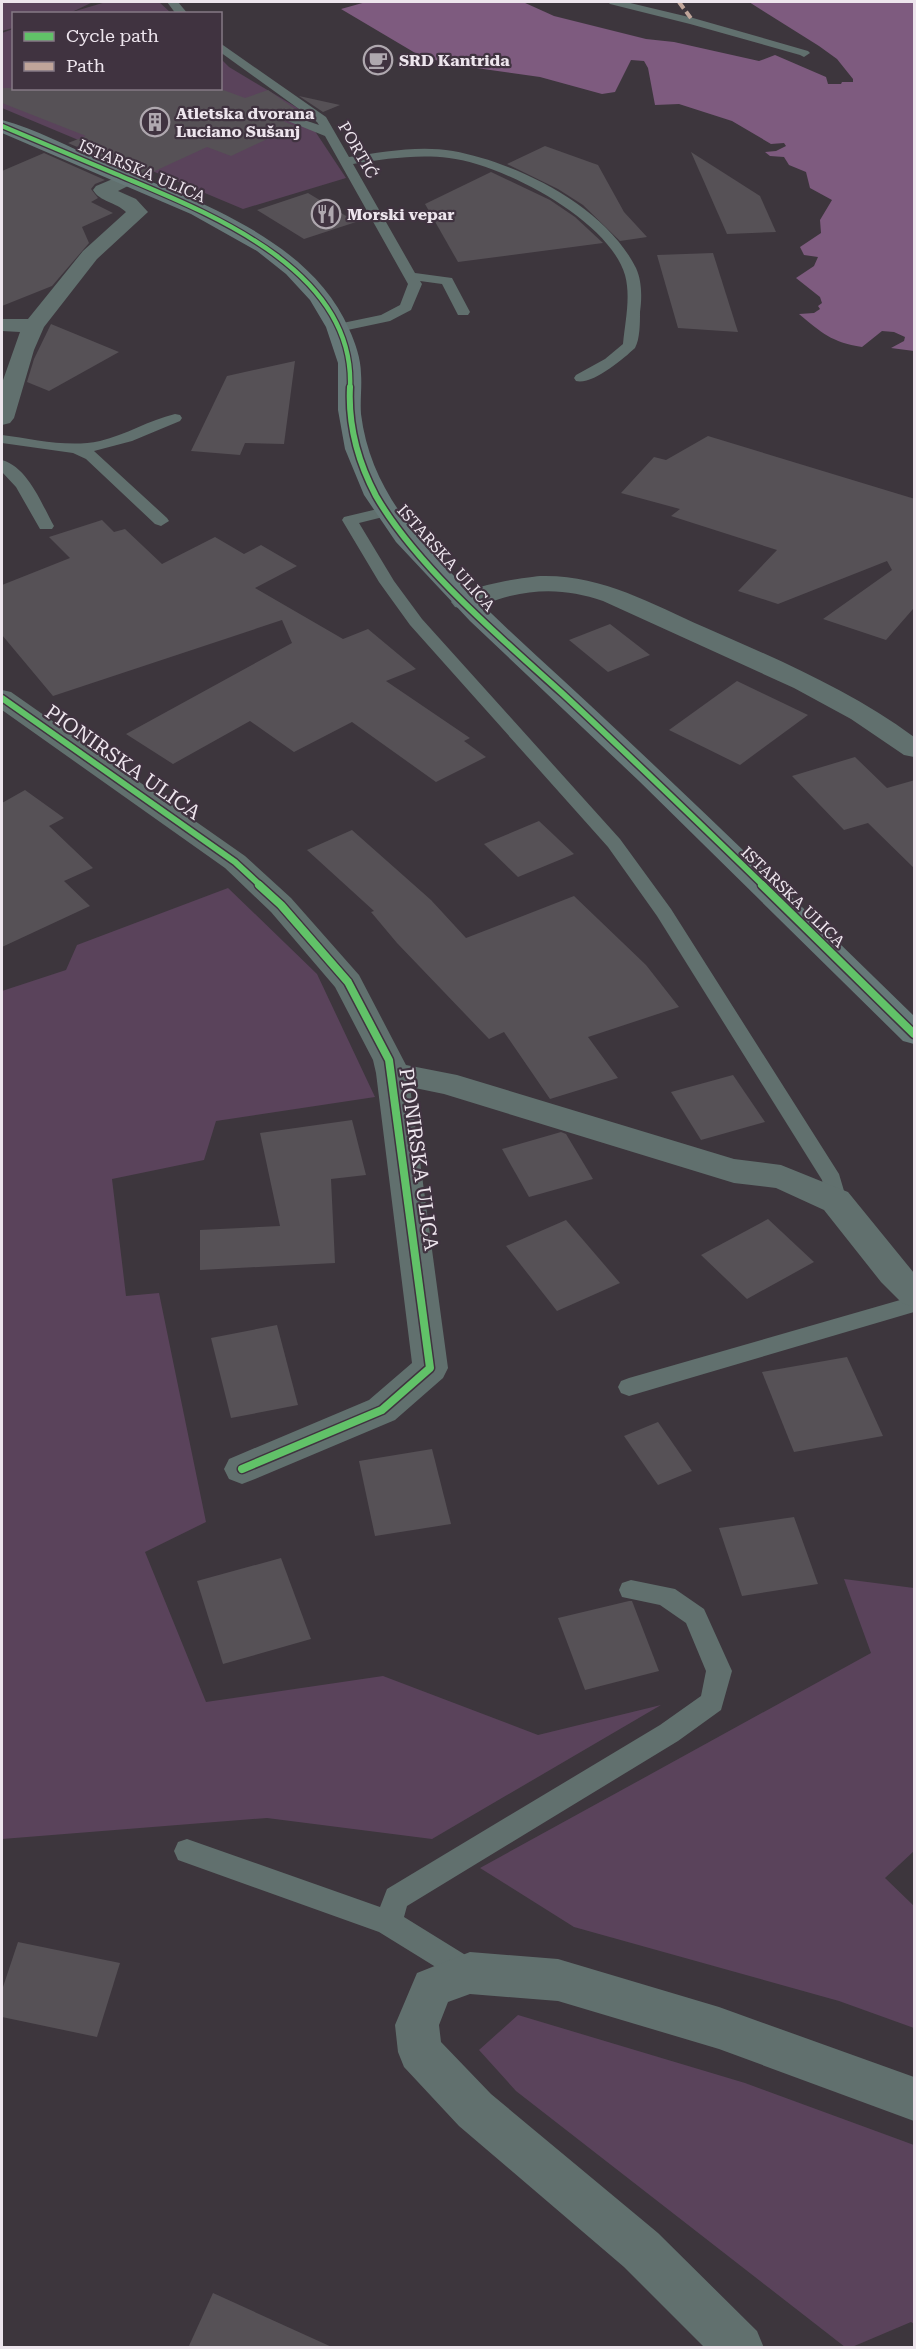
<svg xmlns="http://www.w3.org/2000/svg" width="916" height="2349" viewBox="0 0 916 2349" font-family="'Roboto Serif',serif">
  <rect width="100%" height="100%" fill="#3d363d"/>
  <g fill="#5a435b">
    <polygon points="2,2 93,2 72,12 106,2 159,2 171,13 14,14 13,28 2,31"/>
    <polygon points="13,29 14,88 220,88 221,59 229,67 301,110 346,178 243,209 2,108 2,33"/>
    <polygon points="228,888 317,974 375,1097 216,1121 204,1160 112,1179 126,1296 159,1293 206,1522 145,1552 206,1702 383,1676 538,1735 661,1705 432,1839 267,1818 2,1839 2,991 66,970 77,945"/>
    <polygon points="844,1579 914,1588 914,1851 885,1878 914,1906 914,2028 839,2001 574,1927 480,1868 871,1653"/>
    <polygon points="518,2015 745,2083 914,2145 914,2324 911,2322 852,2347 845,2347 516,2091 479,2050"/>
  </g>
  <path fill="#7e5b7f" d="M366,2h157l31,14 92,23 28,3 85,19 16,-6 51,22 2,7h13l1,-2h11v-3l-16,-20 -18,-13 -70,-44h165v349l-23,-3 13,-7 1,-4 -11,-5 -12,-1 -20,16c-31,-5 -40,-14 -63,-33l15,-1 6,-4 -2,-3 4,-3 -2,-6 -24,-19 18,-12 4,-9 -14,-2 -4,-8 21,-14 -1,-13 12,-20 -22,-12 -4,-16 -17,-7 -5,-8 -14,-1 -5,-4 11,-1 10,-5 -2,-3 -13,1 -39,-23 -53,-17 -24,1 -7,-37 -4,-7 -13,-1 -16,32 -13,2 -62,-17 -78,-11 -40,-9 -81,-48z"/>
  <g fill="#565156">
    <polygon points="2,88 218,88 245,98 268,90 309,119 283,111 276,118 295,126 231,156 207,147 144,176 68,143 86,136 2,103"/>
    <polygon points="299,96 340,105 323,112"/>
    <polygon points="545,146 598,165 624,212 647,237 620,241 583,205 558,189 507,164"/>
    <polygon points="691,152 760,196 776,232 727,234"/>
    <polygon points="44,153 105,180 95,184 91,189 98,198 91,202 113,213 82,227 89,243 52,286 2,306 2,171"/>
    <polygon points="491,172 550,200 575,217 603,243 458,262 425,204"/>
    <polygon points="308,193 356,222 304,239 257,210"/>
    <polygon points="713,253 738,332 678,328 657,255"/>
    <polygon points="51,324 119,352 49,391 27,382 34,359"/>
    <polygon points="295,361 284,444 245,443 240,455 191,451 227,376"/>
    <polygon points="708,436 915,499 915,612 913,609 886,640 823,619 892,570 887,561 778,604 738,591 777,550 671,516 680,509 621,493 654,457 666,460"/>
    <polygon points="102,520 114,532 125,529 162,564 215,537 244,554 261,545 297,566 255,588 343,639 368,629 416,669 386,681 470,738 464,741 486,757 436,782 352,722 294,752 250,721 173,764 126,734 292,643 282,620 53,696 2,635 2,585 70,558 49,537"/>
    <polygon points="610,624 650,655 608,672 569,640"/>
    <polygon points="737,681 808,715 740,765 669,730"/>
    <polygon points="855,757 887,788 915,780 915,869 868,823 844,830 792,776"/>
    <polygon points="25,790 64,818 49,826 93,868 64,881 90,906 2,947 2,803"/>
    <polygon points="539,821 574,854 518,877 484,844"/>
    <polygon points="352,830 431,900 466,938 574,896 646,965 679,1007 588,1037 618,1078 550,1099 504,1032 489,1039 397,943 371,912 374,911 307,850"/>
    <polygon points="733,1075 765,1122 701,1140 671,1092"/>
    <polygon points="352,1120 366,1175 331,1179 335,1263 200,1270 200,1230 280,1226 260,1133"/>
    <polygon points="561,1132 566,1134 593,1179 529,1197 502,1149"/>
    <polygon points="768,1219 814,1262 747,1299 701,1255"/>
    <polygon points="566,1220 620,1283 557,1311 506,1246"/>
    <polygon points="277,1325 298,1405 231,1418 211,1338"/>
    <polygon points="847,1357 883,1436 794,1452 762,1372"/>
    <polygon points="658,1422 692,1471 658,1485 624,1436"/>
    <polygon points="432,1449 451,1524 375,1536 359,1461"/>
    <polygon points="794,1517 818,1584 742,1596 719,1528"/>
    <polygon points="281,1558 311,1639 223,1664 197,1581"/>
    <polygon points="629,1601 632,1601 659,1671 585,1690 558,1618"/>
    <polygon points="18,1942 120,1963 97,2037 2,2017 2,1990"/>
    <polygon points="213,2293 334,2348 188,2348"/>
  </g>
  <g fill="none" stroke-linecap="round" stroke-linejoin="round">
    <g fill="#61706e" fill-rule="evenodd">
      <polygon points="167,2 178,2 188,14 176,14"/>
      <polygon points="608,2 626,2 693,18 808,51 810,53 804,57 800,55 690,24 610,4"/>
      <path d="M220,43l106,74 23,40c34,-5 70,-12 104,-6 65,12 152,55 183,117 6,13 6,30 4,44 0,11 0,27 -5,36 -12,11 -42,37 -59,33l-2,-3 2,-3 29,-16 18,-15c2,-22 8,-47 2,-69 -16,-55 -123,-111 -176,-117 -32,-4 -65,1 -96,6l62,109 37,5 18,34 -2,3h-10l-16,-31 -22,-3 2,3 -11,26 -21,11 -52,11 -5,-1 -2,-3 2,-3 48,-10 19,-10 8,-21 -83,-148 -47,-19 6,-4 35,12 -2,-3 -97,-70z"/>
      <path d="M175,414l5,1 2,3 -2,3 -48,20 -38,10 73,67 2,3 -8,5 -6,-2 -69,-65 -13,-6 -71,-10v-8c32,4 66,13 98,6 26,-6 49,-21 75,-27z"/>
      <path d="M2,460c26,7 40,45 52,66l-2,3h-12l-24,-42 -14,-15z"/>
      <polygon points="386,507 391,509 394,512 391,515 359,523 394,581 422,619 620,839 671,909 839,1174 847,1201 844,1206 836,1209 828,1206 822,1180 657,916 608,847 410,625 379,582 342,520 344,517"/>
      <polygon points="914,1296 914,1312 629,1396 621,1393 618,1387 621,1381 629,1378"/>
      <polygon points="631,1580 675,1589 704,1609 732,1671 721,1710 678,1741 407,1906 404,1917 480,1964 484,1973 480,1982 470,1986 460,1982 379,1932 178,1860 174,1851 178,1842 187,1839 380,1907 387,1889 660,1725 701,1696 706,1671 686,1623 660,1605 622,1597 619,1590 622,1583"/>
    </g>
    <g fill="#61706e" fill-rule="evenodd">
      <path d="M127,173l7,2 3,4 -3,4 -16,8 18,8 12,13 -51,47 -53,68 -10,23 -20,68 -4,5 -8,2v-42l18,-51 -18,-1v-12h26l55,-68 43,-39c-10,-10 -26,-10 -33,-22l3,-4z"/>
      <path d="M540,576c60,-2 110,27 164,51 73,32 146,63 210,110v20l-10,-2 -53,-36 -57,-31 -191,-87c-31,-11 -61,-13 -93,-5 -18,4 -37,16 -55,11l-4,-5c11,-16 69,-24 89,-26z"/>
      <polygon points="2,690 11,692 245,856 291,898 359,975 406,1065 457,1075 734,1159 781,1165 848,1192 914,1273 914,1307 902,1303 881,1282 824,1210 776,1188 734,1183 444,1094 410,1087 448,1368 443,1378 395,1420 255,1479 242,1484 229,1479 224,1469 229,1459 369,1400 412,1363 376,1073 373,1060 335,987 271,912 225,868 2,710"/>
      <polygon points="470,1952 558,1959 719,2007 914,2077 914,2121 719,2049 558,2001 470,1994 448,2002 439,2025 441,2042 491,2094 658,2233 757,2331 764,2348 705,2348 624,2267 459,2126 404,2067 398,2052 395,2025 417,1973"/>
    </g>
    <path fill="#667878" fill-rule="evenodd" d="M2,120c34,9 67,27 99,41 85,36 208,75 248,168 6,13 12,30 12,45 1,13 -1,26 0,40 7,58 38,103 77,145 57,62 122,117 183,175 99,93 196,187 293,282v28l-11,-3 -264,-260 -169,-160 -74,-79 -32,-47 -19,-46 -7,-39v-47l-12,-36 -16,-27 -24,-26 -29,-23 -66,-37 -189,-81z"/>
    <polyline stroke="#c0a59a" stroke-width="4" stroke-dasharray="8 4" stroke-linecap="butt" points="679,2 693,21"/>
    <g stroke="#403340" stroke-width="7">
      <path id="cycleway-far2" d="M2,126c38,16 76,32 114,48 90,38 240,94 234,214"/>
    </g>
    <g stroke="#403340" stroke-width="9">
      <g id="cycleway-far1">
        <path d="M350,387c-2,38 8,75 26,109 41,71 126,143 187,198 68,63 135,128 201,192"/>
        <polyline points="2,698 235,862 261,886"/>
      </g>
    </g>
    <g stroke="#403340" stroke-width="11">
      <g id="cycleway">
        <polyline points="762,885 914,1034"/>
        <polyline points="242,1469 382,1410 430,1368 389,1060 348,982 281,905 259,885"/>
      </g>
    </g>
    <use href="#cycleway-far2" stroke="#61c268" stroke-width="4.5"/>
    <use href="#cycleway-far1" stroke="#61c268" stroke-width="6"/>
    <use href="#cycleway" stroke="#61c268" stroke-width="8"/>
  </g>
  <defs>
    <g id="cafe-ring" transform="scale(1.5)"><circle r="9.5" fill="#403340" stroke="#afa8af" stroke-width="1.5"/><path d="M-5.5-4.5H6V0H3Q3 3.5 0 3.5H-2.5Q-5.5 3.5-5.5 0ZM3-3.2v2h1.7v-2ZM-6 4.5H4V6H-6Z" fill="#afa8af"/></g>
    <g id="building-ring" transform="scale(1.5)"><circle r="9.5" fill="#403340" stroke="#afa8af" stroke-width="1.5"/><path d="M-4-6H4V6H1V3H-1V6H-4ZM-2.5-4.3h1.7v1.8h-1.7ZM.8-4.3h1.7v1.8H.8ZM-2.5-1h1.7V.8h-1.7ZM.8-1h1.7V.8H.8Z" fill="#afa8af"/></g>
    <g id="restaurant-ring" transform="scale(1.5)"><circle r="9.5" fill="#403340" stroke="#afa8af" stroke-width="1.5"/><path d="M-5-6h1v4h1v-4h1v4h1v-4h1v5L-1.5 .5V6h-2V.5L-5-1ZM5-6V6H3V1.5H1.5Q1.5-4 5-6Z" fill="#afa8af"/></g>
  </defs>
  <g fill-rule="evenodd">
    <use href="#cafe-ring" x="378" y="60"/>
    <use href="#building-ring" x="155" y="122"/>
    <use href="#restaurant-ring" x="326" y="214"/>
  </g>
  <g text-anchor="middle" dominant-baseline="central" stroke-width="4.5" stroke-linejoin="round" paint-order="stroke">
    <g font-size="16" font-weight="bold" fill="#ede5ed" stroke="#403340" text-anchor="start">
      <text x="399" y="60">SRD Kantrida</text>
      <text x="176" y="113">Atletska dvorana<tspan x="176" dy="18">Luciano Sušanj</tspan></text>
      <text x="347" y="214">Morski vepar</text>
    </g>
    <g font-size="16" fill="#ede5ed" stroke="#403340">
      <text transform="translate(358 150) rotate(60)">PORTIĆ</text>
      <text transform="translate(142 171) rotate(23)">ISTARSKA ULICA</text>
      <text transform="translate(446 558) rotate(48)">ISTARSKA ULICA</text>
      <text transform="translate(793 897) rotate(44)">ISTARSKA ULICA</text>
    </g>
    <g font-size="20" fill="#ede5ed" stroke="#403340">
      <text transform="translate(123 762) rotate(35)">PIONIRSKA ULICA</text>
      <text transform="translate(419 1159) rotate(82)">PIONIRSKA ULICA</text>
    </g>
  </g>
  <rect width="916" height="2349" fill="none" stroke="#ede5ed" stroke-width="6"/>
  <rect x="12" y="12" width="210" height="78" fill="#403340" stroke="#857a85" stroke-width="1.5"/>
  <rect x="24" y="32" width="30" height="9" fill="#61c268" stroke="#857a85" stroke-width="1.5"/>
  <text x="66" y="42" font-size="18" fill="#ede5ed">Cycle path</text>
  <rect x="24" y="62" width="30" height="9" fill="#c0a59a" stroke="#857a85" stroke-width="1.5"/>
  <text x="66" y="72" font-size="18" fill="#ede5ed">Path</text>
</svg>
